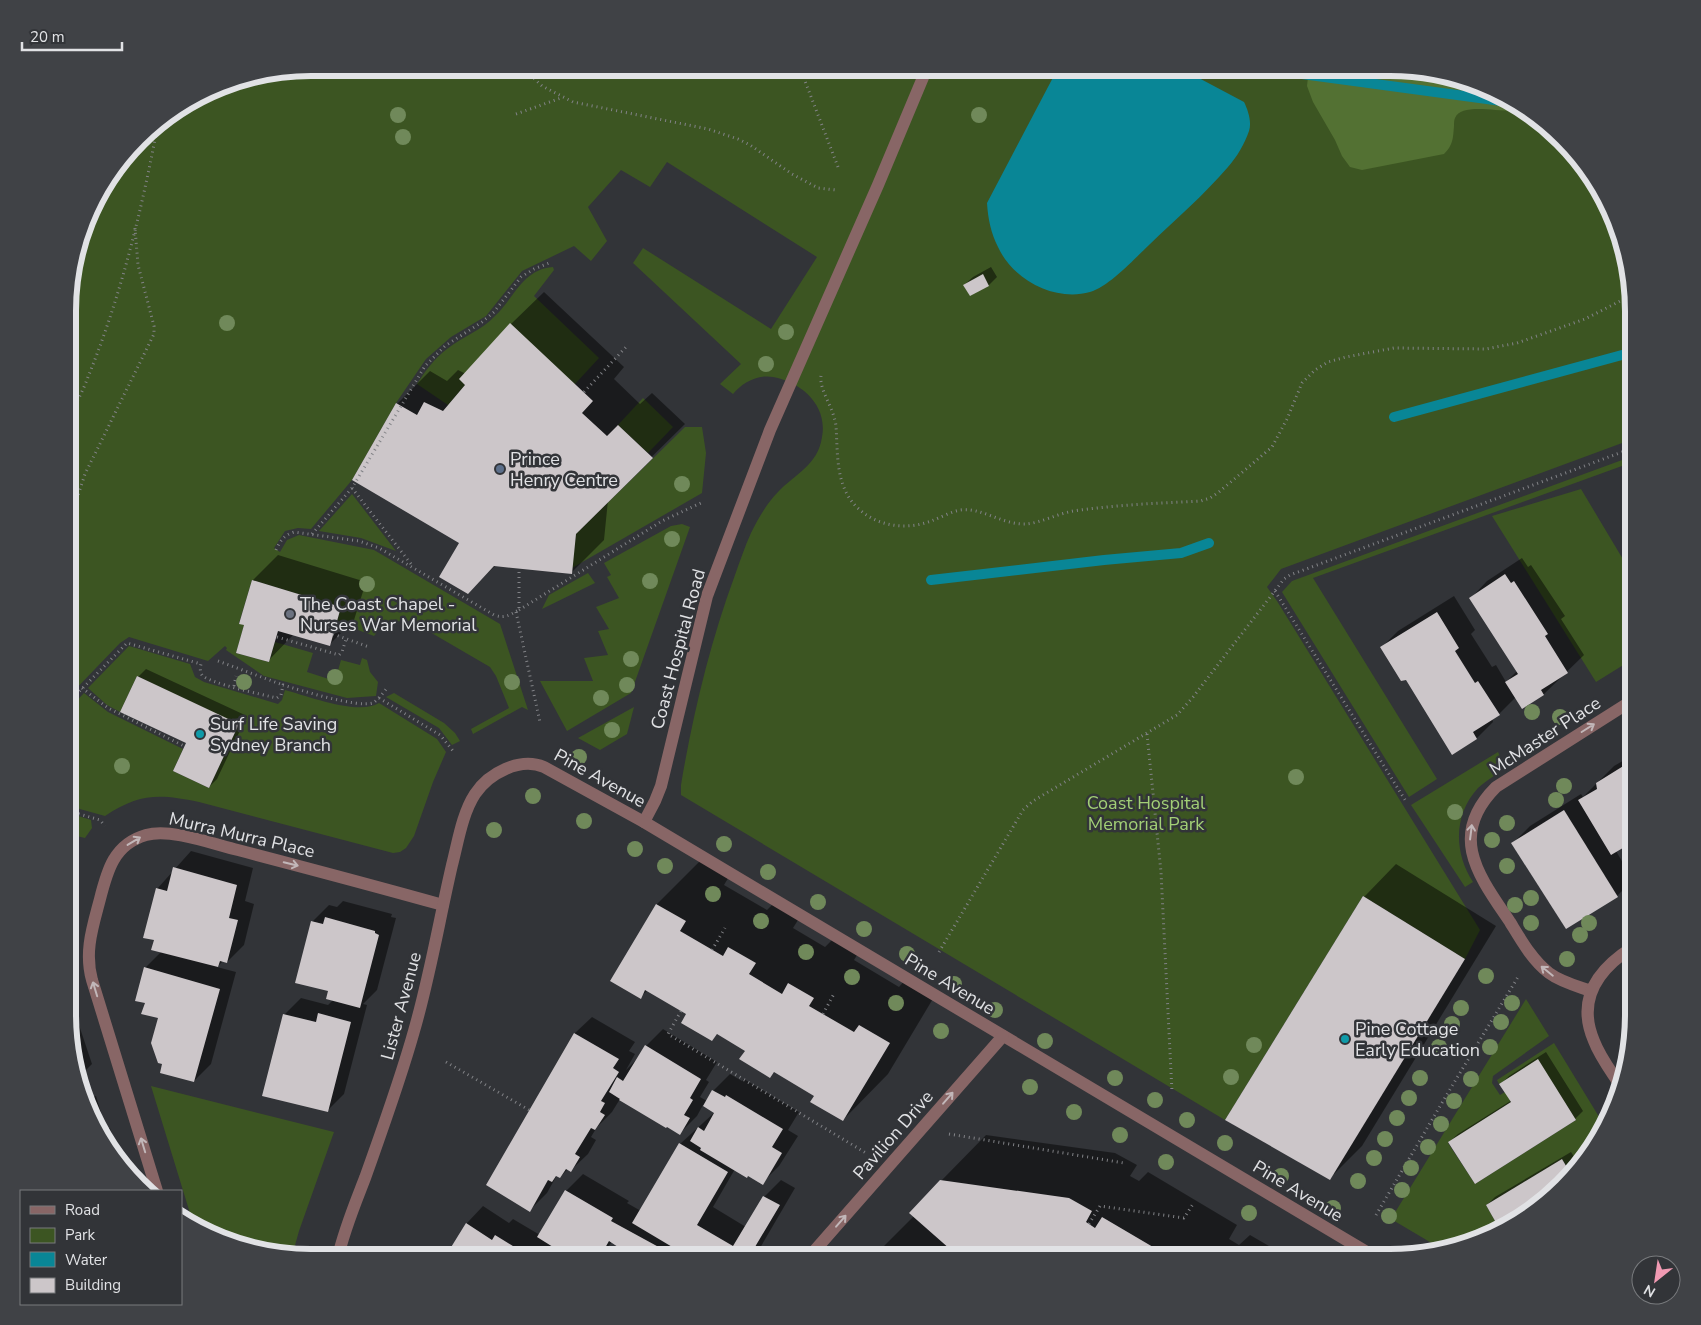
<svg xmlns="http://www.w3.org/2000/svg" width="1701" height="1325" viewBox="0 0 1701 1325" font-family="'Nunito Sans',sans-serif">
  <rect width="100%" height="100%" fill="#323438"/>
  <g fill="#3c5522">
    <path d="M311,68h1095l78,18 67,42 58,75 24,107v129l-352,130 -14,18 10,14 203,329 -15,29 -102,-63 -138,224 -544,-325v-10l2,-12c12,-67 28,-133 52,-198 5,-14 10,-29 16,-42 7,-14 16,-30 27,-41 17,-18 40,-27 44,-55 6,-31 -20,-55 -49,-60 -15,-3 -31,6 -40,17l-13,-10 21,-20 -108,-101 10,-15 128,81 46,-72 -150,-95 -17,25 -29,-17 -33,37 19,34 -16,20 -17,-15 -52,25 -36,45 -35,21 -25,22 -30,44 -44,77 -41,49 -13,-1 -13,3 -11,17 6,4 7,-12 12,-5 75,15 126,74 28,86 -6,-3 -49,27 -2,-5 38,-21 -13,-32 -6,-9 -79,-46c-15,-1 -28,3 -37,15l-37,-14 4,-15 -89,-27 -13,43 5,2 -8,28 33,9 6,-20 38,11 -6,19 28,9 6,-21 19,5 2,-7 5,2 3,12 8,10 -2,14 -29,2 -83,-22 -38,-26 1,-2 -2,-2 -17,15 -79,-24 -9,6 -51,53 1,-417 30,-90 51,-61 81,-47z"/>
    <path d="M553,267l1,3 -20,26 65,62 -24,26 -115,-5 5,6 -17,20 -31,-21c8,-13 18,-26 30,-35 15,-12 35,-19 48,-33 19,-18 28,-47 58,-49z"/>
    <polygon points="643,398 673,427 648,453 618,425"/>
    <polygon points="685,427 702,427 706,453 702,493 572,568 576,534"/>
    <polygon points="1633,456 1633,462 1313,578 1437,779 1409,797 1282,592 1292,581"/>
    <polygon points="1581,489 1633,576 1633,659 1596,682 1492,516"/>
    <polygon points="352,494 396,551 361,538 319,531"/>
    <polygon points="682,524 690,527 631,693 567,731 540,681 593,681 584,658 608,655 598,631 609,629 596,607 619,598 607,577 611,575 604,563 671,526"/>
    <polygon points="588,573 595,583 542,609 549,595"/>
    <path d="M129,646l61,18 5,13 9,5 74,22 4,-4 3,-10c23,6 73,26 94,13l58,36 9,13 -13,30 -19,54 -8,12 -6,4 -7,1 -194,-51c-40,-8 -59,-9 -94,14l-36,-10v-97l15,-16 24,19 75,37 -10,22 36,17 30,-63 -102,-49 -17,36 -13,-7 -19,-17z"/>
    <polygon points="394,693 444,723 455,733 460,741 452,745 439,728 386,697"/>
    <polygon points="634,707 627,734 600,750 578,738"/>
    <path d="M1498,752l6,13c-5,10 -18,15 -26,23 -25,27 -24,65 -5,94l-8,5 -54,-82z"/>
    <polygon points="69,813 91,820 92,828 85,838 68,834"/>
    <polygon points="1526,999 1549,1036 1493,1076 1492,1083 1500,1095 1505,1092 1511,1102 1448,1143 1475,1184 1576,1120 1538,1060 1499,1084 1497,1080 1554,1043 1604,1125 1573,1175 1562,1159 1486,1205 1499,1228 1484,1239 1440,1248 1391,1219"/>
    <polygon points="151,1086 334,1132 299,1231 292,1256 217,1239 193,1223"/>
  </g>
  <path fill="#537133" d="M1309,68h97l78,18 37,24c-17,4 -59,-9 -66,8 -1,2 -1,5 -1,8 -1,13 -1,19 -10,28l-82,16 -12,-3 -8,-11 -7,-16 -22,-38 -6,-16z"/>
  <path fill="#098696" d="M1058,68h122l64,34c4,8 8,20 5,29 -4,12 -12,26 -21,36 -24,28 -52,52 -79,78 -15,14 -39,41 -59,47 -35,10 -77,-12 -92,-45 -7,-14 -10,-28 -11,-44z"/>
  <g fill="#0007">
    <polygon points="991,267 997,277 989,285 970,295 964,285 973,277"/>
    <polygon points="544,292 624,367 614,379 640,404 652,393 685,424 608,500 604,540 571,573 496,565 468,592 461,543 397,404 430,371 447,381 458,370 466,374 511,324"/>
    <polygon points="278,555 366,582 354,620 329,645 294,634 268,661 253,580"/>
    <polygon points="1522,558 1528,567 1531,565 1565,616 1561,619 1584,655 1544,694 1523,708 1516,697 1499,714 1492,719 1493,722 1477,738 1406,679 1381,648 1398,631 1454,596 1475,630 1471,634 1492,667 1496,665 1506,682 1517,671 1471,598 1487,581"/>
    <polygon points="146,669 247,716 217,779 209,787 187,743 138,677"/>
    <polygon points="1633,755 1633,841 1616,851 1633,880 1617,896 1513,843 1530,826 1581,794 1583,797 1614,766"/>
    <polygon points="68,826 77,829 68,864"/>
    <polygon points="191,851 253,868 245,901 254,904 244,945 227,962 223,961 217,967 236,972 211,1064 194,1081 163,1063 160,1017 145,968 162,951 155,939 157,889"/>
    <polygon points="702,859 730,875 724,885 767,910 775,902 800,917 793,928 825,947 834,938 859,952 854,960 899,987 905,980 934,997 888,1074 843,1120 816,1095 775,1071 770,1076 746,1050 718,1033 712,1040 688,1014 648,990 640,997 657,904"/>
    <polygon points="1396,864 1496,926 1362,1146 1329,1179 1364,897"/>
    <polygon points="343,901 392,914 391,917 396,918 377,990 363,1004 367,1005 344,1094 327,1111 284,1015 301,998 328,1005 333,1000 312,922 329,905 337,907"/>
    <polygon points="75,1013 92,1064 80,1076 68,1030 68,1015"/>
    <polygon points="592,1017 635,1042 629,1051 635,1054 626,1070 635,1061 646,1046 663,1029 717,1062 706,1080 709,1082 700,1097 707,1101 713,1091 730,1074 742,1081 744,1079 799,1112 788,1130 798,1136 779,1166 762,1183 735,1169 713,1207 746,1227 764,1197 781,1180 795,1188 760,1248 751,1257 626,1257 629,1252 612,1242 601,1254 597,1251 591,1257 572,1257 556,1247 550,1257 448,1257 467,1223 483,1206 509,1223 513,1219 540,1235 566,1191 583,1174 629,1201 627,1203 641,1211 680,1144 715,1112 703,1105 697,1116 680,1133 667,1126 666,1127 620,1099 612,1112 597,1127 591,1137 596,1140 588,1154 571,1170 568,1169 560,1177 557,1175 547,1193 530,1210 487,1185 575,1033"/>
    <polygon points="1546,1052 1583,1111 1575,1119 1449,1142 1458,1134 1512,1100 1501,1084 1509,1076"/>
    <polygon points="96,1096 106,1129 110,1128 118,1155 93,1122 86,1099"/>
    <polygon points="986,1135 1115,1153 1137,1165 1130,1176 1139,1181 1148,1172 1237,1225 1229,1239 1239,1245 1250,1235 1288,1257 873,1257 914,1216 941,1181"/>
    <polygon points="1571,1152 1579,1165 1573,1175 1500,1227 1487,1205 1495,1197"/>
  </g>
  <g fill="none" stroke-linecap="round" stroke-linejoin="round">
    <g stroke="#098696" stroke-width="10">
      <polyline points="1257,68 1509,102"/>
      <polyline points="1394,417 1633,352"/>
      <polyline points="931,580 1104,560 1181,553 1209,543"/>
    </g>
  </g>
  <g fill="#ccc6c9">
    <polygon points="983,274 989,286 970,296 963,285"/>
    <polygon points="510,323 593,401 582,413 607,436 618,425 653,458 576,534 572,574 494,566 468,594 439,577 459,543 352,480 396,403 417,415 424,402 443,411 465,385 459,379"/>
    <polygon points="1505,574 1511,583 1514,581 1548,634 1545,636 1568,673 1541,690 1544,695 1522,709 1505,682 1518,674 1469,598"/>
    <polygon points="252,580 341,607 330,646 278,631 269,662 236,653 244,625 239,624"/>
    <polygon points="1437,612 1459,648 1455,651 1475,683 1478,681 1500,715 1473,732 1477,739 1452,755 1406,680 1401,681 1380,647"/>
    <polygon points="137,676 239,724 209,788 173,771 186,743 120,712"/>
    <polygon points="1633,760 1633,842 1611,855 1578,800 1597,789 1596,783"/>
    <polygon points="1564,810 1618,897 1566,929 1511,843"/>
    <polygon points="173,867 237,885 229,918 238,920 227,963 220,961 218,967 151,950 154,940 143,938 156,888 167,891"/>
    <polygon points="1363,896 1465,959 1330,1180 1225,1120"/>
    <polygon points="656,904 686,921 680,931 723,956 728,947 756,963 749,974 782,994 788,983 814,998 809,1006 854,1032 859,1025 890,1043 843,1121 810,1102 814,1096 774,1072 770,1078 739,1059 745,1051 717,1034 712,1041 681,1023 686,1014 645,990 641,999 610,981"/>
    <polygon points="325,917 375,931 375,933 379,935 360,1008 326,999 328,991 295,983 311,921 323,924"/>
    <polygon points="144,967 220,989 194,1082 160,1073 162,1064 158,1063 151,1043 158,1018 141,1014 145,1003 135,1001"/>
    <polygon points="318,1013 351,1022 328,1112 262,1096 283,1014 316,1022"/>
    <polygon points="574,1033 619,1059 613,1068 619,1072 601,1101 605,1103 600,1112 605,1115 595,1130 591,1128 575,1154 580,1157 571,1172 566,1169 560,1178 556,1176 552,1182 548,1180 530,1212 486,1185"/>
    <polygon points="645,1045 701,1079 690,1098 693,1100 684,1115 690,1118 680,1135 667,1127 666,1128 619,1100 620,1099 609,1092 617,1077 623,1081"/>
    <polygon points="1538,1059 1576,1120 1475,1184 1448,1142 1511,1102 1499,1084"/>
    <polygon points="712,1090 725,1097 726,1095 783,1129 772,1147 782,1153 763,1185 748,1176 747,1178 700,1150 701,1148 690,1141 698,1127 704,1131 714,1113 703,1106"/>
    <polygon points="679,1143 728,1172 697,1225 733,1246 763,1196 780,1205 749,1257 689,1257 632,1223"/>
    <polygon points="1562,1159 1572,1176 1499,1228 1486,1205"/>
    <polygon points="940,1180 1069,1198 1092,1211 1086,1222 1095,1228 1102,1217 1170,1257 959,1257 909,1213"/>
    <polygon points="565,1190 613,1218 611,1221 677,1257 624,1257 627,1253 609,1241 601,1255 593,1250 589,1257 569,1257 537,1237"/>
    <polygon points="466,1223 492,1240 495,1235 531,1257 445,1257"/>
  </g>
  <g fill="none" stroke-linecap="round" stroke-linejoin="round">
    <g stroke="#828387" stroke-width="3" stroke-dasharray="1 4" stroke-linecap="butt">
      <polyline points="523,68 542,86 573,102 708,129 738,139 750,145 792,174 818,188 836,190"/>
      <polyline points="800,68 838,167"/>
      <polyline points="516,114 561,98"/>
      <polyline points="70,289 71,275"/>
      <path d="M821,376c-2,14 13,32 15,50 2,29 -1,63 24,84 19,17 48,20 71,11 9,-3 19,-9 29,-11 22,-3 42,15 66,14 14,-1 31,-10 47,-13 43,-6 85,-8 128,-10l9,-3 9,-6 53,-45 15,-28 15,-36 13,-13 13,-8 18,-5 48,-9 92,1 31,-6 68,-24 45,-23"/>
      <polyline points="584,392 626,347"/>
      <path d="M69,419c6,-14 14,-28 19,-42 33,-81 54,-167 70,-254"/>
      <polyline points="352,488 411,564"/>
      <polyline points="69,523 85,474 154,334 154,326 138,265 135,228"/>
      <polyline points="312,534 352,488 425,366 445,346 482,322 494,312 521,277 534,269 549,263"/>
      <path d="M276,550c4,-9 8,-15 18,-18l65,9 20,7 115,67c11,4 15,0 25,-5v-41"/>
      <polyline points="1275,591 1407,803"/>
      <polyline points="519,610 662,521 703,502"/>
      <polyline points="516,612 540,722"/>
      <polyline points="333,634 369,647"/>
      <polyline points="277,637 339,655 342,652 346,639"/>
      <polyline points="218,661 283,685"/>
      <polyline points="234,686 236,676"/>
      <polyline points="82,688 108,708 184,746"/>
      <polyline points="379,698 440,735 454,752"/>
      <path d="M69,702l58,-59 74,21c-1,4 -1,8 1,11 6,8 62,20 75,23l4,-3 2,-10c17,5 74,23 90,18 5,-3 10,-10 14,-15"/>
      <polyline points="1147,734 1161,872 1172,1092"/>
      <polyline points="69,811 100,820 105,826"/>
      <polyline points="712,950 725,928"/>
      <polyline points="939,952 1023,810 1033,801 1177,715 1193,697 1284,579 1290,575 1633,448"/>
      <polyline points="681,1011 668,1034 866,1153"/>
      <polyline points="823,1014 835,992"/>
      <polyline points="446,1062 529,1110"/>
      <polyline points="949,1134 1124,1163"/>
      <polyline points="1376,1215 1446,1096 1518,977"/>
      <polyline points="1089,1224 1100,1206 1184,1218 1193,1204"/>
    </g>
    <g stroke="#866" stroke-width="12">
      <polyline points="644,822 655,801 661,786 707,596 770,430 878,185 927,68"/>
      <path d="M1591,991c-14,-5 -30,-9 -42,-18 -17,-13 -28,-33 -39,-51 -31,-46 -63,-86 -14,-135l137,-87"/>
      <path d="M1620,1085c-9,-14 -20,-28 -26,-44 -18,-42 4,-72 39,-94"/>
      <path d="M157,1191l-65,-211c-8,-29 1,-54 8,-81 7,-28 14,-55 46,-64 25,-7 67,9 92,15 69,18 137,36 205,55"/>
      <path d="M338,1257c6,-27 17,-53 27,-79 17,-48 35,-97 49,-147 16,-55 25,-110 38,-166 6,-23 10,-51 23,-71 14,-21 45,-37 69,-27l100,55 731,435"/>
      <polyline points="809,1257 1003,1036"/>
    </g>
  </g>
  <g fill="#70895a">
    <circle cx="398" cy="115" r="8"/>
    <circle cx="979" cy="115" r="8"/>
    <circle cx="403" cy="137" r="8"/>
    <circle cx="227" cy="323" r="8"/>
    <circle cx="786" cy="332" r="8"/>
    <circle cx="766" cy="364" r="8"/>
    <circle cx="682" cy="484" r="8"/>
    <circle cx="672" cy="539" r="8"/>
    <circle cx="650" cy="581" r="8"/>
    <circle cx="367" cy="584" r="8"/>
    <circle cx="631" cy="659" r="8"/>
    <circle cx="335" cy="677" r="8"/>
    <circle cx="244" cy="682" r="8"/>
    <circle cx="512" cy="682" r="8"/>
    <circle cx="627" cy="685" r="8"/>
    <circle cx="601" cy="698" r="8"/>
    <circle cx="1532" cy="712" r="8"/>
    <circle cx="1560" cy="717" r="8"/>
    <circle cx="612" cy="730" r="8"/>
    <circle cx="579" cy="757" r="8"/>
    <circle cx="122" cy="766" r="8"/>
    <circle cx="1296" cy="777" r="8"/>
    <circle cx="1564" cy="786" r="8"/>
    <circle cx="533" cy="796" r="8"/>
    <circle cx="1556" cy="800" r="8"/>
    <circle cx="1455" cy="812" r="8"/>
    <circle cx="584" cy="821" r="8"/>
    <circle cx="1507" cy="823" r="8"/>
    <circle cx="494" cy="830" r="8"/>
    <circle cx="1492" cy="840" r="8"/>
    <circle cx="724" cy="844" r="8"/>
    <circle cx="635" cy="849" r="8"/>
    <circle cx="665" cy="866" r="8"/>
    <circle cx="1507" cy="866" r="8"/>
    <circle cx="768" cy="872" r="8"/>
    <circle cx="713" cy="894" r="8"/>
    <circle cx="1531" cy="898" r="8"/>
    <circle cx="818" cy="902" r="8"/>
    <circle cx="1515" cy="905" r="8"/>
    <circle cx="761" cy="921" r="8"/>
    <circle cx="1531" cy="923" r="8"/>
    <circle cx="1589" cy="923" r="8"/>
    <circle cx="864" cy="929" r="8"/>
    <circle cx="1580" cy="935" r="8"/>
    <circle cx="806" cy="952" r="8"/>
    <circle cx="907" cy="954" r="8"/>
    <circle cx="1567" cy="959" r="8"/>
    <circle cx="1486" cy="976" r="8"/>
    <circle cx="852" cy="977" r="8"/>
    <circle cx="954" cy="984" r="8"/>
    <circle cx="896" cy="1003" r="8"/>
    <circle cx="1512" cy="1003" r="8"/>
    <circle cx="1461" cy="1008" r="8"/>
    <circle cx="995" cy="1010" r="8"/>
    <circle cx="1501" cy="1022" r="8"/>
    <circle cx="1452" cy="1024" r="8"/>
    <circle cx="941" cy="1031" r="8"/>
    <circle cx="1045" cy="1041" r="8"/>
    <circle cx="1254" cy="1045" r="8"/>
    <circle cx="1439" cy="1047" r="8"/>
    <circle cx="1490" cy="1047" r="8"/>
    <circle cx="1231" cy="1077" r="8"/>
    <circle cx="1115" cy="1078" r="8"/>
    <circle cx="1420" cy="1078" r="8"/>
    <circle cx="1471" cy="1079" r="8"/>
    <circle cx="1030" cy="1087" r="8"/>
    <circle cx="1409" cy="1098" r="8"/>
    <circle cx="1155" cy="1100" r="8"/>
    <circle cx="1454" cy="1101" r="8"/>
    <circle cx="1074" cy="1112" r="8"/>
    <circle cx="1397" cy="1118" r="8"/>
    <circle cx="1187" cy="1120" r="8"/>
    <circle cx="1441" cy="1124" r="8"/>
    <circle cx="1120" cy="1135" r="8"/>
    <circle cx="1385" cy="1139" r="8"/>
    <circle cx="1225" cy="1143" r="8"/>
    <circle cx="1428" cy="1147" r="8"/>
    <circle cx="1374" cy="1158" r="8"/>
    <circle cx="1166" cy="1162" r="8"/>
    <circle cx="1411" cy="1168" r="8"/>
    <circle cx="1281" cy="1176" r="8"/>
    <circle cx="1358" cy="1181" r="8"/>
    <circle cx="1402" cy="1190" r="8"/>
    <circle cx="1333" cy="1208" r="8"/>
    <circle cx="1249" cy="1213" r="8"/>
    <circle cx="1389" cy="1216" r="8"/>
  </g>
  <defs><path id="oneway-shaft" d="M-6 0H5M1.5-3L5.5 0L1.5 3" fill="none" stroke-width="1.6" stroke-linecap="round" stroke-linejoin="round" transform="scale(1.25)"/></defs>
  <g stroke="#c2b7b9">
    <use href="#oneway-shaft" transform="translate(1588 728) rotate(-32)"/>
    <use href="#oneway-shaft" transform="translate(1471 832) rotate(-83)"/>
    <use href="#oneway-shaft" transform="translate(134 841) rotate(-31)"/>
    <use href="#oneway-shaft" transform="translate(291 864) rotate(14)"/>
    <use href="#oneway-shaft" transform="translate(1547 971) rotate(-141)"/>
    <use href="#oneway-shaft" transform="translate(95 989) rotate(-107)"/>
    <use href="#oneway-shaft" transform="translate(948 1098) rotate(-49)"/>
    <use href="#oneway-shaft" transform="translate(143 1145) rotate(-107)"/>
    <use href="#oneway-shaft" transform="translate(841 1221) rotate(-49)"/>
  </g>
  <circle fill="#5c6f8a" stroke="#323438" stroke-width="2" cx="500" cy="469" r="5"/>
  <circle fill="#6b7280" stroke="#323438" stroke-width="2" cx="290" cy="614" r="5"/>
  <g fill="#0f9aa8" stroke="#323438" stroke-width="2">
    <circle cx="200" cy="734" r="5"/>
    <circle cx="1345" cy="1039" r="5"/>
  </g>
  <g text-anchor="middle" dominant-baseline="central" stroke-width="5" stroke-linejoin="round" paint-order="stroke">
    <g font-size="18" fill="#e1e2e5" stroke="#323438" text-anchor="start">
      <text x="510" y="459">Prince<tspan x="510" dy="21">Henry Centre</tspan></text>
      <text x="300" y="604">The Coast Chapel -<tspan x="300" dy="21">Nurses War Memorial</tspan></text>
      <text x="210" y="724">Surf Life Saving<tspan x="210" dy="21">Sydney Branch</tspan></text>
      <text x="1355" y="1029">Pine Cottage<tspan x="1355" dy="21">Early Education</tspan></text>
    </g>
    <g font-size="18" fill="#e1e2e5" stroke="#323438">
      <text transform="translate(678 649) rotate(-75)">Coast Hospital Road</text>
      <text transform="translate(1545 736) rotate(-33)">McMaster Place</text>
      <text transform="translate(600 778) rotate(29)">Pine Avenue</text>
      <text transform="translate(242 835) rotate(13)">Murra Murra Place</text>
      <text transform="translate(950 984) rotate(31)">Pine Avenue</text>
      <text transform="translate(401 1006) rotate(-75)">Lister Avenue</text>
      <text transform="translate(893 1135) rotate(-49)">Pavilion Drive</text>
      <text transform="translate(1298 1191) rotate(31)">Pine Avenue</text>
    </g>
    <g font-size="18" fill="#a2cf76" stroke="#323438">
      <text x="1146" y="803">Coast Hospital<tspan x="1146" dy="21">Memorial Park</tspan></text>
    </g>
  </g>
  <path d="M0 0H1701V1325H0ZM311 76H1390A235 235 0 0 1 1625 311V1014A235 235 0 0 1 1390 1249H311A235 235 0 0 1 76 1014V311A235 235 0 0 1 311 76Z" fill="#404246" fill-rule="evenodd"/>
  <path fill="none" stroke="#e1e2e5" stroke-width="6" d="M311 76H1390A235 235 0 0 1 1625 311V1014A235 235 0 0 1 1390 1249H311A235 235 0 0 1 76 1014V311A235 235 0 0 1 311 76Z"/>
  <rect x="20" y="1190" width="162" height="115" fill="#323438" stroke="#787a7d"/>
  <rect x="30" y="1206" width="25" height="8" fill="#886666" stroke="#787a7d"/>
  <text x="65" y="1215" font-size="15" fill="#e1e2e5">Road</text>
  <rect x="30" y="1228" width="25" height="15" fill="#3c5522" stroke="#787a7d"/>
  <text x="65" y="1240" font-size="15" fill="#e1e2e5">Park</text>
  <rect x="30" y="1252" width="25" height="15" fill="#098696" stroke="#787a7d"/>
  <text x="65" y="1265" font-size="15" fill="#e1e2e5">Water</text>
  <rect x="30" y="1278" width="25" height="15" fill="#ccc6c9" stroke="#787a7d"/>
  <text x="65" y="1290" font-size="15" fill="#e1e2e5">Building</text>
  <g transform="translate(1656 1280) rotate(210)"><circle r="24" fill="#323438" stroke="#787a7d"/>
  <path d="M0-4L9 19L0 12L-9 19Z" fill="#f19ab3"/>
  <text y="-8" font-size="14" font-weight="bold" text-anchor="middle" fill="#e1e2e5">N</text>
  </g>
  <path d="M22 42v8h100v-8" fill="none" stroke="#e1e2e5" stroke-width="2.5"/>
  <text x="30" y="42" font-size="15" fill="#e1e2e5" stroke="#323438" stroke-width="4" paint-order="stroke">20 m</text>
</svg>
